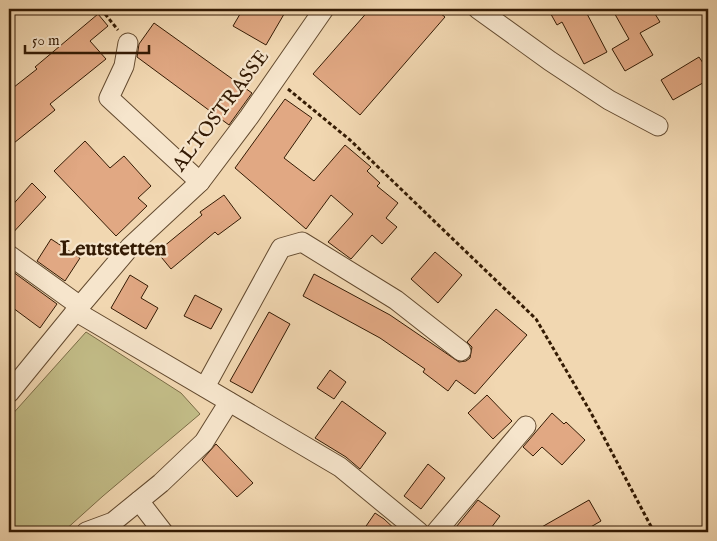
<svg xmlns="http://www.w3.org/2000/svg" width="717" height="541" viewBox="0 0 717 541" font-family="'IM FELL English',serif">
  <rect width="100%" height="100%" fill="#f1d7b1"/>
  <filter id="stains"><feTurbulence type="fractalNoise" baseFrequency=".004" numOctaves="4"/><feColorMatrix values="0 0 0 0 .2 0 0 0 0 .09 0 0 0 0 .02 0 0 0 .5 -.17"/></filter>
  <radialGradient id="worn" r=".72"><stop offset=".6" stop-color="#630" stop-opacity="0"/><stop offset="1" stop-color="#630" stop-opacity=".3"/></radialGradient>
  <polygon fill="#c2bc87" stroke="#7b6c46" points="86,332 181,393 200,414 103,496 63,532 9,532 9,418"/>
  <g fill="#e1a883" stroke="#341b04">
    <polygon points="243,9 287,9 266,45 233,26"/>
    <polygon points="370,9 435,9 445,17 360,115 313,74"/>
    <polygon points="548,9 588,9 585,10 607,52 584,64 562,22 557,25"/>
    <polygon points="612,9 652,9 660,22 640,33 653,55 625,71 612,49 629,39"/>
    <polygon points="98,14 108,26 90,41 106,59 50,104 55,110 9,147 9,91 37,69 35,67"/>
    <polygon points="154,23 252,93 229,125 137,57 139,44"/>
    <polygon points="699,57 703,63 708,60 708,80 673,100 661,80"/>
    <polygon points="285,99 312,118 284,158 314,181 345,145 371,167 367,171 380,183 377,186 398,203 386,218 397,227 382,244 372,235 351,259 328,242 353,214 331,195 306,229 235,168"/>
    <polygon points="85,141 110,168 124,156 151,186 138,198 147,206 116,236 54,171"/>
    <polygon points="32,183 46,197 9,237 9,209"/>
    <polygon points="224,195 241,218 218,235 215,232 171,269 157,252 202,215 200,212"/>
    <polygon points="51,239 80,258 65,281 37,261"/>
    <polygon points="435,252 462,275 438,303 411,279"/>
    <polygon points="9,269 57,304 40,328 9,305"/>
    <polygon points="314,274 390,315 459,362 466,361 470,358 472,347 467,342 496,309 527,335 475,394 456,380 448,391 423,372 425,369 380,338 303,296"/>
    <polygon points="130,275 148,286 141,298 158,308 146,329 111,308"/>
    <polygon points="195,295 222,309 211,329 184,316"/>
    <polygon points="269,312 290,324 252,393 230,381"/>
    <polygon points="330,370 346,382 334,399 317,388"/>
    <polygon points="487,395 512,421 493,439 468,413"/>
    <polygon points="342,401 386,433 360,469 346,457 315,438"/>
    <polygon points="552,413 564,424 566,422 585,440 562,465 542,447 533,456 523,447"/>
    <polygon points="216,444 253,483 237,497 202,460"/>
    <polygon points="428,464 445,478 421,509 404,496"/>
    <polygon points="478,500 500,516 488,532 452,532"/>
    <polygon points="589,500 601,521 582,532 533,532"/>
    <polygon points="375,513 384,519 398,532 362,532"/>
  </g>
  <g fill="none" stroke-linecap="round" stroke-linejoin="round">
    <g stroke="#634a2f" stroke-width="21">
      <g id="minor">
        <polyline points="478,9 550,61 609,100 658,126"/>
        <polyline points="128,43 124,66 109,98 200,182"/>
        <polyline points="9,255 80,306"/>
        <polyline points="75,311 340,467 419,532"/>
        <polyline points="205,387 281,248 302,242 396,300 461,351"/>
        <polyline points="9,393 80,306 130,247 200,182 249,117 324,9"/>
        <polyline points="139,501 163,532"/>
        <polyline points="86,532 113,522 161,483 204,442 229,402"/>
        <polyline points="436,532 526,426"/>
      </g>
    </g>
    <g stroke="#341b04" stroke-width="3" stroke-dasharray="4 2.5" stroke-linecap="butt">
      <polyline points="101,9 118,30"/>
      <polyline points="288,89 350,140 536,319 590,411 654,532"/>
    </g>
    <use href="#minor" stroke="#f6e5cc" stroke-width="19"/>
  </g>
  <g text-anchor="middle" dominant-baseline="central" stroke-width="4.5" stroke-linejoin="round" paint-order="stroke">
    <g font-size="20" fill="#341b04" stroke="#f6e5cc">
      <text transform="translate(221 111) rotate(-53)">ALTOSTRASSE</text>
    </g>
    <g font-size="22" font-weight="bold" fill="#341b04" stroke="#f6e5cc">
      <text x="113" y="249">Leutstetten</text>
    </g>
  </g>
  <rect width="717" height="541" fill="none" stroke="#f1d7b1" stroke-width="30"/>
  <rect x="10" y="10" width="697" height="521" fill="none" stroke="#341b04" stroke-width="2.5"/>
  <rect x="15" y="15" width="687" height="511" fill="none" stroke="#341b04"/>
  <path d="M25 45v8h124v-8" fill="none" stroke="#341b04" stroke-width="2.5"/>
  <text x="32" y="45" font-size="15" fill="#341b04" stroke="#f6e5cc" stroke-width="4" paint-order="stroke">50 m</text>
  <rect width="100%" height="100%" filter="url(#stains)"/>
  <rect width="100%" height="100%" fill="url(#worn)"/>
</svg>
